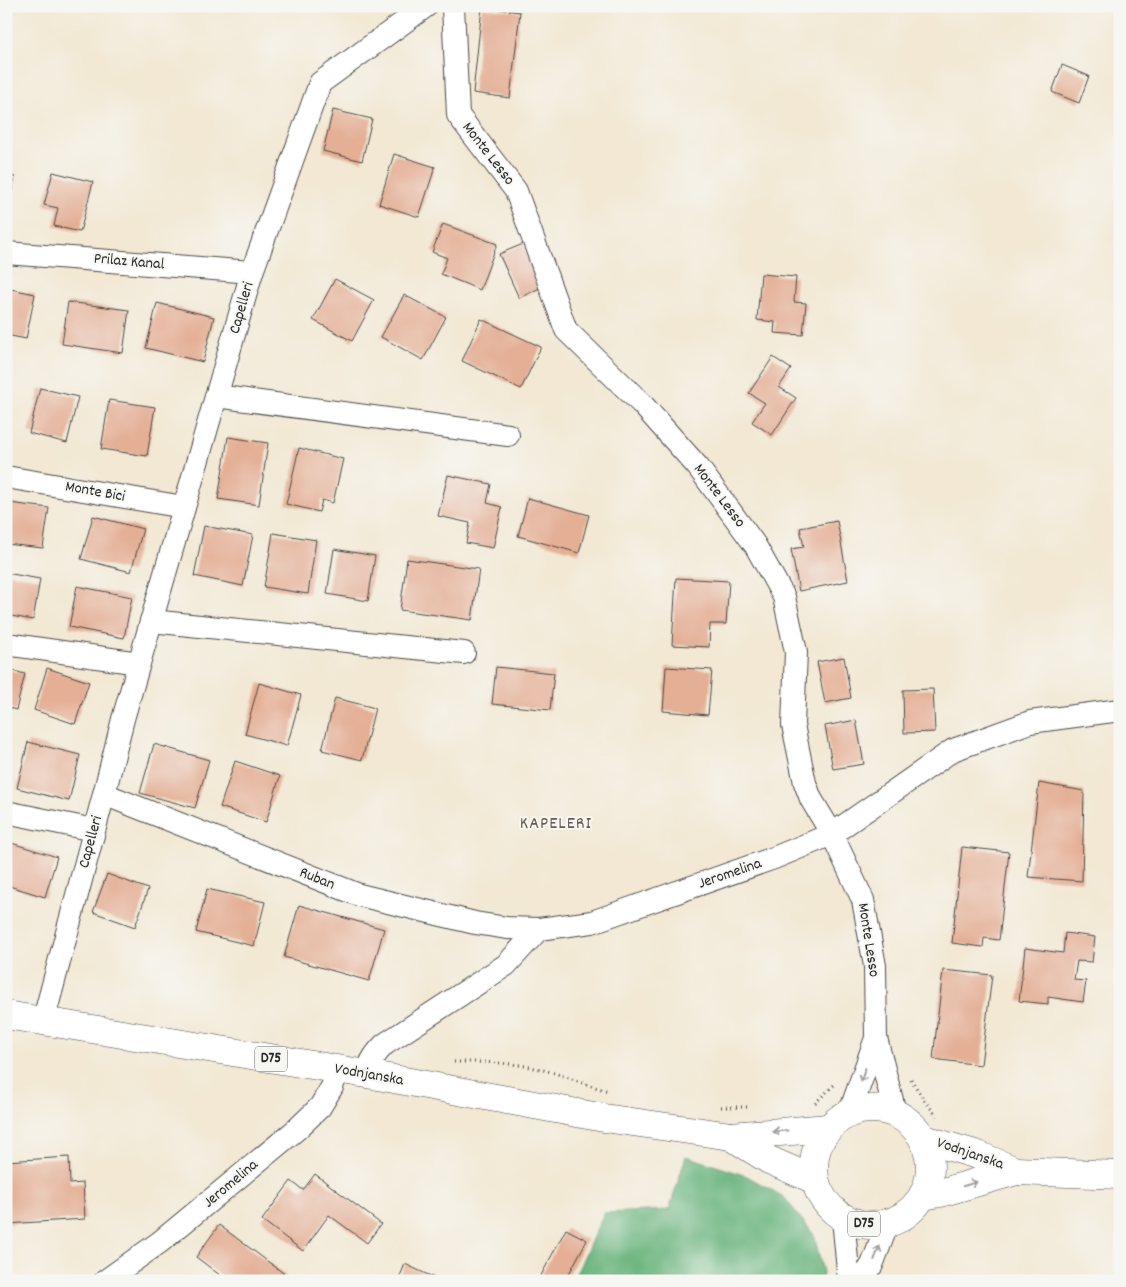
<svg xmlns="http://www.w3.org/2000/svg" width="1126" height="1287" viewBox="0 0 1126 1287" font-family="Dekko,sans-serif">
  <rect width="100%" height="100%" fill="#f6f6f2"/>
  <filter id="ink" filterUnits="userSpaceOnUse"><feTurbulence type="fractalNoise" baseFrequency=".02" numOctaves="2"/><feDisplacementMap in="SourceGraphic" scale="10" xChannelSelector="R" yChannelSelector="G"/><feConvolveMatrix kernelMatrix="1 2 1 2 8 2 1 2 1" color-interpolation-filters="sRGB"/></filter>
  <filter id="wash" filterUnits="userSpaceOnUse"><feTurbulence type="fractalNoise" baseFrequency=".0096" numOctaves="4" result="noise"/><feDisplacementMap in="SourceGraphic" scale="20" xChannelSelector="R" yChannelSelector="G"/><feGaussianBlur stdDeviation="1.12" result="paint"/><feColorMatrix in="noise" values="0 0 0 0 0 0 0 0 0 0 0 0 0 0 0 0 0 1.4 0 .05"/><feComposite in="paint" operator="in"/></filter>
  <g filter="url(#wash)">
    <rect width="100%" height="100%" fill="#f2e8d3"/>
    <polygon fill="#68b37c" stroke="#4a6f54" points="686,1156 747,1176 784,1197 814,1235 823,1272 822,1281 573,1281 604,1213 669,1210"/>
    <g id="blocks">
      <g fill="#e4af95">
        <polygon points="482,7 520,12 510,98 473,93"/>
        <polygon points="1062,65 1089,76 1079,103 1052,92"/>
        <polygon points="333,110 372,119 362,161 323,151"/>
        <polygon points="394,154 435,167 419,217 379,204"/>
        <polygon points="53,172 93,182 80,232 54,226 58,208 44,205"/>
        <polygon points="6,175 15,177 7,213 6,213"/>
        <polygon points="443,224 497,244 480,290 441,274 447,258 432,252"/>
        <polygon points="523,244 542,287 519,298 499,254"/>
        <polygon points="761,274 796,277 794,302 806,303 803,335 774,333 775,322 757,320"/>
        <polygon points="335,279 374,300 352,341 313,320"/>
        <polygon points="6,288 35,294 26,339 6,335"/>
        <polygon points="404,295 446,317 423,360 381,337"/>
        <polygon points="68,302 129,310 123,353 62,344"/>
        <polygon points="157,303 214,317 203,362 146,348"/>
        <polygon points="481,319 541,347 521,389 462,361"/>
        <polygon points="773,357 791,369 779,387 796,398 772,435 752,422 765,403 749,393"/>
        <polygon points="40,388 78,397 67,443 29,433"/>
        <polygon points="109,400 155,407 147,456 101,449"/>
        <polygon points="228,437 268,443 259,505 218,499"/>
        <polygon points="299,448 343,459 333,503 322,500 319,512 286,504"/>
        <polygon points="448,475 491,484 487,503 502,507 493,548 466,543 470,523 438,516"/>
        <polygon points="528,498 589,515 579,553 518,536"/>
        <polygon points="9,503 49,508 43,548 6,544 6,522"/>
        <polygon points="93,516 143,529 131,572 81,559"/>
        <polygon points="837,521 848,581 799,591 791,549 804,547 800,528"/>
        <polygon points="204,526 253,535 243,586 194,576"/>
        <polygon points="273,533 316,540 308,594 264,587"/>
        <polygon points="334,549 375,556 368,601 327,594"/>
        <polygon points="407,559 479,569 472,620 400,610"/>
        <polygon points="6,573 40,579 33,620 6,615"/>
        <polygon points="676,578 729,581 726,624 710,624 709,647 672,645"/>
        <polygon points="77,586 132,597 124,638 69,627"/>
        <polygon points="844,657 851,698 825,703 817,662"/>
        <polygon points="496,667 554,673 550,710 492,704"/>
        <polygon points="666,667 712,670 708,715 663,711"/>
        <polygon points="47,668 89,682 75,724 34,710"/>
        <polygon points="6,669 25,674 16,710 6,707"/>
        <polygon points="259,683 301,695 287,746 245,734"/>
        <polygon points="933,689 935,732 904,733 903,690"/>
        <polygon points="335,698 375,708 362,760 322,750"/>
        <polygon points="856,720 864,764 833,769 825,726"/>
        <polygon points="28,742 80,755 69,801 17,788"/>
        <polygon points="154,744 209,760 195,808 140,793"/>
        <polygon points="235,761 280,776 266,822 220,807"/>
        <polygon points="1039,783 1084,791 1082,881 1028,877"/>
        <polygon points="8,842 57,857 45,897 6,885 6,848"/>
        <polygon points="962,847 1009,852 999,940 984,938 983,947 952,943"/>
        <polygon points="107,874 148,889 135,927 93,912"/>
        <polygon points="207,889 265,902 254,946 196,932"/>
        <polygon points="299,905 384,929 369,981 284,957"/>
        <polygon points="1065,933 1095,937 1092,962 1077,961 1074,980 1086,981 1083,1002 1048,997 1048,1004 1019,1001 1025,948 1063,953"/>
        <polygon points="943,970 992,975 981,1065 933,1059"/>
        <polygon points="69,1157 70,1184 83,1183 85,1219 6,1224 6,1161"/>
        <polygon points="315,1174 381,1224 367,1243 329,1215 303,1251 262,1220 291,1181 303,1190"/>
        <polygon points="219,1225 286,1275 281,1281 224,1281 225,1279 196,1257"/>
        <polygon points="566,1229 587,1240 565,1281 538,1281"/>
        <polygon points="405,1264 441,1281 398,1281"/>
      </g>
    </g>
  </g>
  <g filter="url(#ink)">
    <use href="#blocks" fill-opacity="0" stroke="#494744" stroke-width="1"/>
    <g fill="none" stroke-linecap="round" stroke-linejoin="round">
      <g stroke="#494744" stroke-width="24">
        <g id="minor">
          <polyline points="453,6 458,115 516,191 566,330 642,404 698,467 755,545 784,597 796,652 793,725 805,783 811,799 832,834 863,900 875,966 876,1038 895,1112"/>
          <polyline points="6,253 252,272"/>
          <polyline points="216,396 508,435"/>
          <polyline points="6,477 184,507"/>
          <polyline points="151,621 464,653"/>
          <polyline points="6,644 139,663"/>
          <polyline points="104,794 359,895 475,923 507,928 539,929"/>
          <polyline points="6,812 94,830"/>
          <polyline points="43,1022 104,794 123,719 252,272 320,83 426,6"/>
          <path d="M367,1074c3,-13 9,-21 18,-30l121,-79 33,-36 53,-7 182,-64 58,-24 121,-84 77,-28 90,-12"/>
          <polyline points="850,1112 876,1038"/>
          <polyline points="843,1218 849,1281"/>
          <polyline points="105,1281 160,1242 297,1129 320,1107 332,1087 338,1070"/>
          <polyline points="861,1281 872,1265 888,1223"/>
        </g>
      </g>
      <g stroke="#494744" stroke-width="29">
        <g id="primary">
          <polyline points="6,1015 367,1074 604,1118 731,1136 828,1128"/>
          <circle cx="872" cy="1167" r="58"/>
          <polyline points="731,1136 769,1160 815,1180"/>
          <polyline points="924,1139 978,1155 1016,1171"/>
          <polyline points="923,1196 940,1193 1016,1171 1120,1175"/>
        </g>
      </g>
      <g stroke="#494744" stroke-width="3" stroke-dasharray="1 4" stroke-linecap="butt">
        <path d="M454,1062c27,0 55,0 81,6 25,5 49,17 74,23"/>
        <polyline points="911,1079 924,1100 937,1116"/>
        <polyline points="815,1103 834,1085"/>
        <polyline points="721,1107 747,1107"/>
      </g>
      <use href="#minor" stroke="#fff" stroke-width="22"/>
      <use href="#primary" stroke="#fff" stroke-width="28"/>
    </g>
    <defs><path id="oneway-shaft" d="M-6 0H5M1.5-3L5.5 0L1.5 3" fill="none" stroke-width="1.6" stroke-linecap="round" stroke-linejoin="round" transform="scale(1.25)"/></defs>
    <g stroke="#a0a0a0">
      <use href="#oneway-shaft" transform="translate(863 1075) rotate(109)"/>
      <use href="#oneway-shaft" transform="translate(780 1131) rotate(176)"/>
      <use href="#oneway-shaft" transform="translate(970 1184) rotate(-17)"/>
      <use href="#oneway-shaft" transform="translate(877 1253) rotate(-69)"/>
    </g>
  </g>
  <g text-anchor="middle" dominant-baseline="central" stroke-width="4" stroke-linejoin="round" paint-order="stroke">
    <g fill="#f6f6f2" stroke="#686867" stroke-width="1">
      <rect x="255" y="1046.5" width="32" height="25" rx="4"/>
      <rect x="848" y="1211.5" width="32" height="25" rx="4"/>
    </g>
    <g font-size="15" font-weight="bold" fill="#2b2b2b">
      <text x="271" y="1059">D75</text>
      <text x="864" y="1224">D75</text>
    </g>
    <g font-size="16" fill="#2b2b2b" stroke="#f6f6f2">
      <text transform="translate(488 154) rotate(52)">Monte Lesso</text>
      <text transform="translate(129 262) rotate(5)">Prilaz Kanal</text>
      <text transform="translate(242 308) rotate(-74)">Capelleri</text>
      <text transform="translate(95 492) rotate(10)">Monte Bici</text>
      <text transform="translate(719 496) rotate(53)">Monte Lesso</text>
      <text transform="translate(91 842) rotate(-75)">Capelleri</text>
      <text transform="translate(730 874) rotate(-19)">Jeromelina</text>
      <text transform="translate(317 879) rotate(22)">Ruban</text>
      <text transform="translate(868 940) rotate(81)">Monte Lesso</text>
      <text transform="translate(369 1075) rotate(10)">Vodnjanska</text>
      <text transform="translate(970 1154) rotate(19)">Vodnjanska</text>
      <text transform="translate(231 1184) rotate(-40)">Jeromelina</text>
    </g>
    <g font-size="18" letter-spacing="1" fill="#6c5950" stroke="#f6f6f2">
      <text x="556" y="824">KAPELERI</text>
    </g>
  </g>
  <rect width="1126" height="1287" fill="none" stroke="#f6f6f2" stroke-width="25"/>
</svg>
